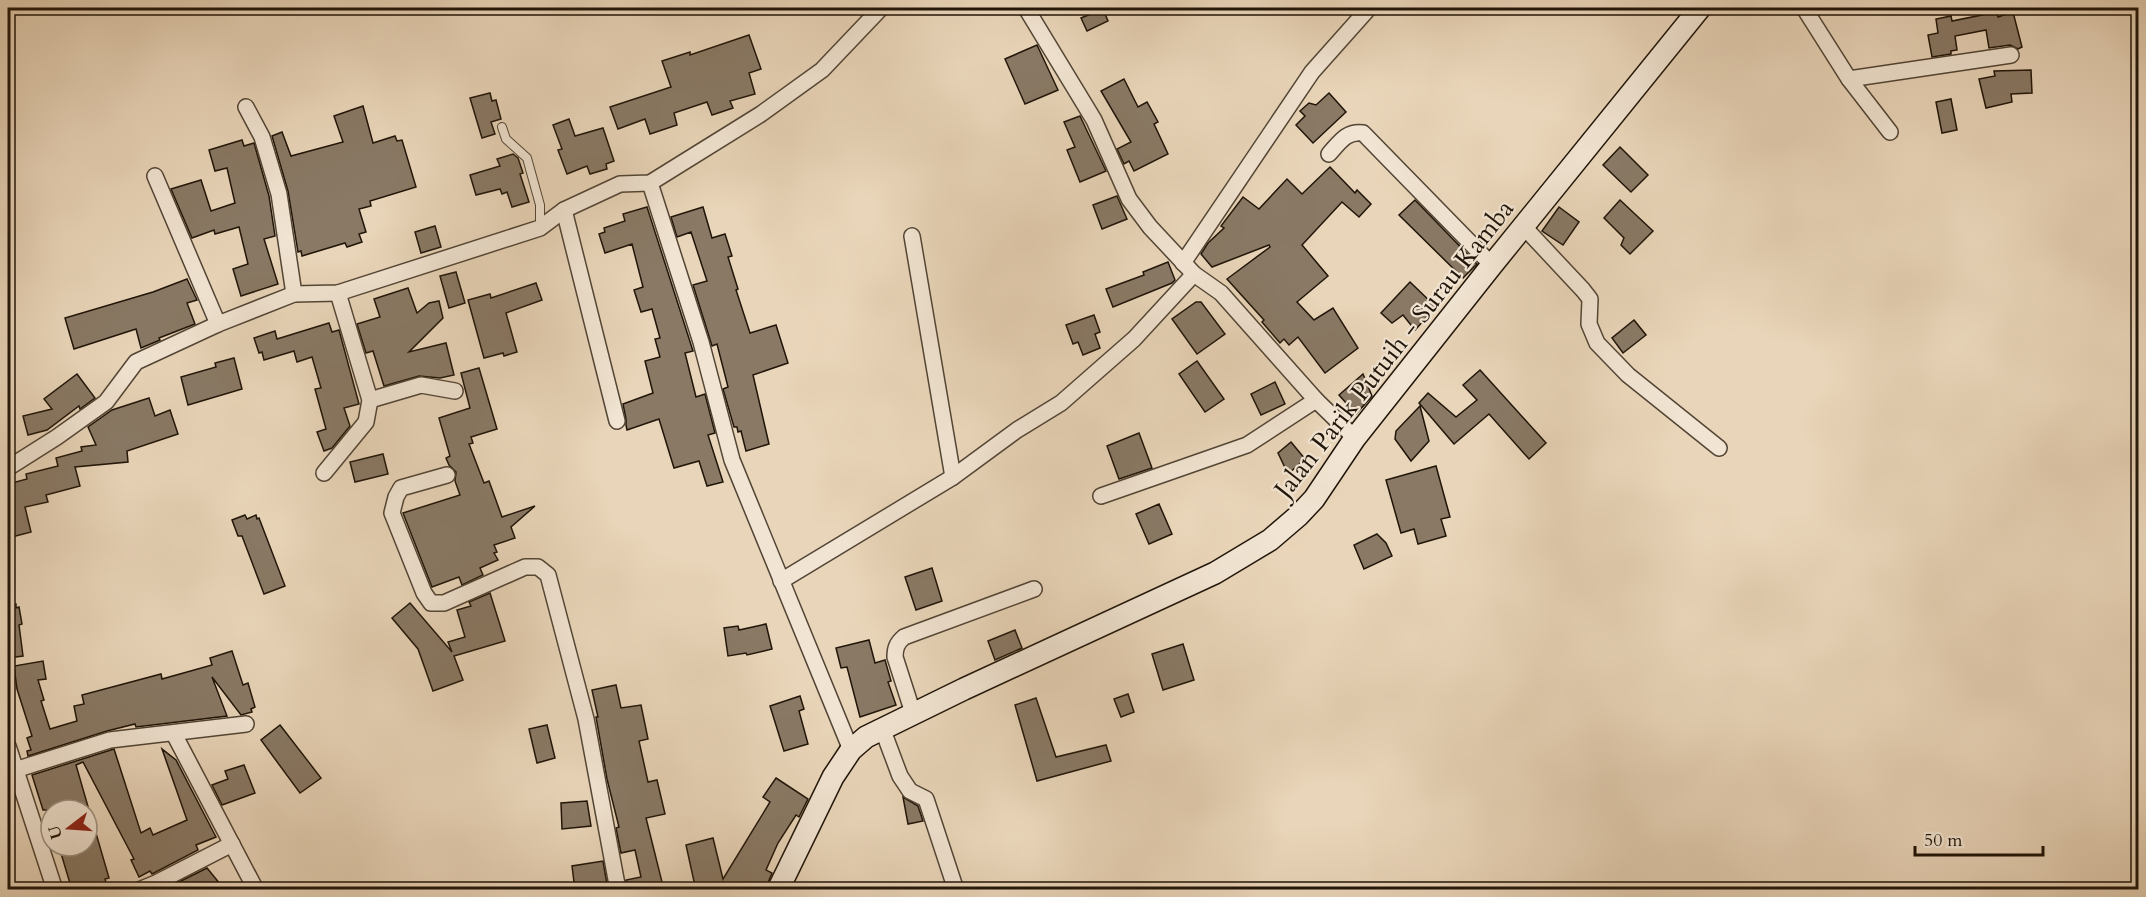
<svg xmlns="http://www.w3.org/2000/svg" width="2146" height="897" viewBox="0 0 2146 897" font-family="Cardo,serif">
  <rect width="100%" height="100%" fill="#e9d5b9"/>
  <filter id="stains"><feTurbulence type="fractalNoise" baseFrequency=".00333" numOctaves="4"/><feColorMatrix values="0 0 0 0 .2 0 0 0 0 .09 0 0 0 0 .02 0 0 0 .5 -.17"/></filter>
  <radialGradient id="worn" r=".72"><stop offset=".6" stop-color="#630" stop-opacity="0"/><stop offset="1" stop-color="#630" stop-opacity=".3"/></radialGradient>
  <g fill="#897965" stroke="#201509" stroke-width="1.5">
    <polygon points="1103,9 1108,21 1087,31 1081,18"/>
    <polygon points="1997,12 1998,17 2013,12 2022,47 2018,49 2010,45 1989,48 1986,30 1955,36 1957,50 1951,51 1951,54 1932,57 1928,35 1938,33 1936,19 1951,16 1952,21"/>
    <polygon points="749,35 761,69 749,73 755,94 730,101 733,108 712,115 707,102 674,113 677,125 650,134 645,119 618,129 610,107 671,87 662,61 690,52 690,55"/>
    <polygon points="1037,45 1058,90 1025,104 1005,59"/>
    <polygon points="2031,70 2032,93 2011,94 2012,102 1986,108 1979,79 1995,76 1994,71"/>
    <polygon points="1124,79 1138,107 1147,102 1158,122 1154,124 1168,154 1134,171 1129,161 1124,164 1117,149 1131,142 1101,91"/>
    <polygon points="490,93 492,101 496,100 501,119 491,122 495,134 482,138 470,98"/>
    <polygon points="1329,93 1346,112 1313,143 1296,125 1305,116 1300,111 1309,103 1316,105"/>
    <polygon points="1951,99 1957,130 1942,133 1936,102"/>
    <polygon points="363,106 373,143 395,136 397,141 402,140 416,187 370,201 371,206 359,209 366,232 359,234 362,242 347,247 345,243 302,256 301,251 298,252 288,191 272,136 282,132 291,156 343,142 334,116"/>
    <polygon points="1080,116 1106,171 1080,182 1067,150 1075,147 1064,122"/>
    <polygon points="569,119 575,136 603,128 614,161 606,164 607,169 590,174 587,166 567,174 558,150 562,149 553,125"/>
    <polygon points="242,140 244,146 254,143 269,196 275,236 264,239 278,284 241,296 233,269 248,264 239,227 215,234 214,230 192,238 171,189 201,180 211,211 235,203 227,168 215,171 209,150"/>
    <polygon points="1620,147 1648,175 1631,192 1603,165"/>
    <polygon points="513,154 518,158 523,173 520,174 529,202 512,207 507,192 502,194 500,189 476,195 470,175 500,166 497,159"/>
    <polygon points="1330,167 1355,193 1357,190 1371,204 1359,217 1342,202 1302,245 1328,276 1297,302 1314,320 1333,308 1358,348 1325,373 1298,337 1289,345 1284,339 1280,343 1262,322 1264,320 1227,279 1270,247 1269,245 1212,267 1201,254 1208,243 1224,228 1221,226 1243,197 1259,209 1287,179 1302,194"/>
    <polygon points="1117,196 1127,219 1102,229 1093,205"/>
    <polygon points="1415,200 1477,264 1463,278 1399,215"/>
    <polygon points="1620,200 1653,231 1630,254 1621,245 1624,238 1604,218"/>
    <polygon points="647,207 693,351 685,353 696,397 705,394 715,433 708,435 723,482 707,486 699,461 674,468 659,419 627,430 626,425 626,419 623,404 653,393 645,361 660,357 655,339 660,338 652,309 641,312 634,290 643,287 632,244 605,253 599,234 605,232 604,228 625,221 623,214"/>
    <polygon points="703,207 712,238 725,234 732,256 728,257 738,289 736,290 750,333 776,325 788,363 753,375 769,444 746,451 741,431 738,432 737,427 734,427 723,389 728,387 717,344 712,346 693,285 707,281 691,232 677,237 671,217"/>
    <polygon points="1559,207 1579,222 1563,245 1542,231"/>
    <polygon points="435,226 441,247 421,253 415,232"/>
    <polygon points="1168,262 1175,280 1172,283 1113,307 1106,289 1144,275 1143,272"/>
    <polygon points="456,272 465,303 449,308 440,276"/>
    <polygon points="187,279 197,300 187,303 195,324 159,338 160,340 141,348 136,329 74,349 65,318 153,292"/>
    <polygon points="1410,282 1436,307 1415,330 1403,315 1392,323 1381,313"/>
    <polygon points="536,283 542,300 506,313 517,352 504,356 503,353 484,358 468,300 490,294 491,298"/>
    <polygon points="408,288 417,313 429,303 439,301 443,318 409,352 446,343 454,375 440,378 419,376 384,386 373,351 366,353 357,324 380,317 374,299"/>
    <polygon points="1196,302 1201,302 1225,334 1197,354 1172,319"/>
    <polygon points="1094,315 1100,332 1095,334 1100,348 1083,355 1078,342 1073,344 1066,325"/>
    <polygon points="1634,320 1646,335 1623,353 1612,338"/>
    <polygon points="329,323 332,332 339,330 359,404 344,408 350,426 332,448 324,451 317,432 326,429 315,389 321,388 312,357 297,362 294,351 264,360 262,352 259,353 254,338 275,331 277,339"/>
    <polygon points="234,358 242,389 188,405 181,377 216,367 215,363"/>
    <polygon points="1197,361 1224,399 1205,412 1179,374"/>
    <polygon points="479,368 497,429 471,437 473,443 469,444 484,483 489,481 502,517 535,506 511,527 515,538 494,545 497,552 494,553 498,560 480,568 483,575 462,585 459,577 432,587 403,513 460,495 455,481 456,472 449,465 446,458 450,456 439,418 470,408 461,373"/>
    <polygon points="1480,370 1546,443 1529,459 1489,414 1454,444 1419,403 1428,393 1456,417 1477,400 1463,385"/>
    <polygon points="77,374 95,398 80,409 79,406 47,430 28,435 23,416 52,409 44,399"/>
    <polygon points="1363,374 1372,396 1356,414 1339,395"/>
    <polygon points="1275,382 1285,404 1261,415 1251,394"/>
    <polygon points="149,398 155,416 170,410 178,434 127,451 128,462 75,467 80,486 46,495 48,502 25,507 31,532 8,538 8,484 27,479 26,474 58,466 56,458 82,451 81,447 96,445 88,427 112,410"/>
    <polygon points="1420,406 1429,441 1411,461 1395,439 1396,431"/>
    <polygon points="1139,433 1152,468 1119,479 1107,446"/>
    <polygon points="1291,442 1305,459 1288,474 1278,453"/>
    <polygon points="383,454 388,474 355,482 350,462"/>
    <polygon points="1436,466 1450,517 1441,519 1446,536 1418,544 1414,529 1401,533 1386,480"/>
    <polygon points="1159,504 1172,534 1149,544 1136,514"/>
    <polygon points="245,515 247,519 256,515 257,519 259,518 285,586 264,594 242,536 238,536 232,520"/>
    <polygon points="1377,534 1386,543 1392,556 1364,569 1354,545"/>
    <polygon points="932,568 942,601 916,610 905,577"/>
    <polygon points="490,593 505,641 454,656 463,680 433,691 418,649 392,618 410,603 452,652 448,642 465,637 457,610 471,606 469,602"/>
    <polygon points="16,604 16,608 19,607 22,624 19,625 23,656 8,658 8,605"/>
    <polygon points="766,624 772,649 747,655 746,653 728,656 724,628 738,626 739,630"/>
    <polygon points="1015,630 1022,648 995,660 988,641"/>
    <polygon points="869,640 875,663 885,660 891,681 888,682 896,705 860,717 847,667 841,668 836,648"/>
    <polygon points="1183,644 1194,680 1163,690 1152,654"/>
    <polygon points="232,651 243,685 248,683 255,707 251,709 252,712 241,715 212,677 227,716 136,727 135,724 107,731 28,756 27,751 31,750 27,738 32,736 17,689 14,666 43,661 46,679 38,680 44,700 41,701 50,729 77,721 74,706 84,704 82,695 161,674 162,679 212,665 210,658"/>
    <polygon points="616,685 621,708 641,705 648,739 639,741 648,782 657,780 665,814 646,818 664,890 628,890 626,880 641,877 635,850 621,853 616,828 619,827 607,779 596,717 598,717 592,690"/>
    <polygon points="1128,694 1134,712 1121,717 1114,699"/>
    <polygon points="800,696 804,709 799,711 808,744 784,751 770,706"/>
    <polygon points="1036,698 1056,757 1106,745 1111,761 1037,781 1015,705"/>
    <polygon points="280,725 321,778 300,793 261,740"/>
    <polygon points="547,725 555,758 537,763 529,729"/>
    <polygon points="114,749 141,833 150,828 153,835 187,820 162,749 176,760 216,837 196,845 198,850 152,874 150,871 139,877 131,860 134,859 83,762 76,765 89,810 43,810 32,775"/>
    <polygon points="244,765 255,793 222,805 212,785 228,779 225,771"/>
    <polygon points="776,778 808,799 799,817 796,815 778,843 766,870 772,873 765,890 700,890 698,885 695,886 686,845 713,838 723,879 770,802 763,797"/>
    <polygon points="903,797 918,806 923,821 908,824"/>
    <polygon points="587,801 591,826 562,829 561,803"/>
    <polygon points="91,816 109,878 105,879 108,890 72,890 60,850 73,846 87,846 87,817"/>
    <polygon points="603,861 608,890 575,890 572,866"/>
    <polygon points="207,868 225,890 166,890 165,889"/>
  </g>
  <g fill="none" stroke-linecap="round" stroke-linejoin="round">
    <g stroke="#524535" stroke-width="10">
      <polyline id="lane" points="502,127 506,139 527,158 540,205 540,228"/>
    </g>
    <g stroke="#524535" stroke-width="18">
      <g id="street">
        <polyline points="1026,8 1094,120 1129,199 1150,227 1194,274 1221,293 1316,400 1355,438"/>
        <polyline points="1804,8 1849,79 1890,132"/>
        <polyline points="1849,79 2011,55"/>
        <polyline points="246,107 262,137 279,194 294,294"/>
        <path d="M1329,154c11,-12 17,-23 34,-21l129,132"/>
        <polyline points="155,176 218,324"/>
        <polyline points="650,183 701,342 732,460 851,750"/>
        <polyline points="564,210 617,421"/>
        <polyline points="1524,227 1583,290 1590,299 1589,324 1597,343 1628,375 1719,448"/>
        <polyline points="912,236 953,477"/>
        <polyline points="1183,263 1312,72 1369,8"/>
        <polyline points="370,400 421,385 455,391"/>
        <polyline points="8,468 57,437 106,402 136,362 218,324 294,294 338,293 540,228 564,210 620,184 650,183 761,114 822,70 881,8"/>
        <polyline points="324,473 366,422 370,400 338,293"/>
        <polyline points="447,475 401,488 396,497 392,513 424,593 431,603 444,603 525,567 538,567 548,575 586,719 618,890"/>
        <polyline points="1101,496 1247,445 1316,400"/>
        <polyline points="781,581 953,477 1017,430 1061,403 1134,339 1194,274"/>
        <path d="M913,713l-18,-56c0,-9 2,-14 9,-20l130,-48"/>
        <polyline points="882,728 900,776 910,791 926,799 956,890"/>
        <polyline points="174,734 256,890"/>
        <polyline points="8,746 55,890"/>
        <polyline points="15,770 110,740 246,724"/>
        <polyline points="139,890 156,883 232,844"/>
      </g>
    </g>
    <g stroke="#201509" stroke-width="24">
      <polyline id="secondary" points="778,890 833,777 851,750 866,737 964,689 1215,573 1270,540 1298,516 1314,499 1355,438 1492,265 1700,8"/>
    </g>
    <use href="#lane" stroke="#f1e4d2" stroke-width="8"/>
    <use href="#street" stroke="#f1e4d2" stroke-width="15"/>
    <use href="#secondary" stroke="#f1e4d2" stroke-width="21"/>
  </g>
  <g text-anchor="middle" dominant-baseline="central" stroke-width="4.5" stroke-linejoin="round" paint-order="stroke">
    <g font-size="26" fill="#201509" stroke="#f1e4d2">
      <text transform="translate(1394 349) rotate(-52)">Jalan Parik Putuih - Surau Kamba</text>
    </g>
  </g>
  <rect width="2146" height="897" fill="none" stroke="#e9d5b9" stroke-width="30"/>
  <rect x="9" y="9" width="2128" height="879" fill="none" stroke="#201509" stroke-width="3"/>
  <rect x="15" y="15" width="2116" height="867" fill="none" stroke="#201509" stroke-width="1.5"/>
  <g transform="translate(69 828) rotate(253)"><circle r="28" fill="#f1e4d2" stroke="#9d9182" stroke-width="1.5"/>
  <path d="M0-4.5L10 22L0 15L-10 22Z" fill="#8f2418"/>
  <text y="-9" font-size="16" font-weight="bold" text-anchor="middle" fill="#201509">U</text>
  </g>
  <path d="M1915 846v9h128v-9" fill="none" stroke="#201509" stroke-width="3"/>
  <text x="1924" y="846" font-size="18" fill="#201509" stroke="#f1e4d2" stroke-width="4.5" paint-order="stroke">50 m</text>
  <rect width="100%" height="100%" filter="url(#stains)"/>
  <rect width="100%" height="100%" fill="url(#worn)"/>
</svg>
